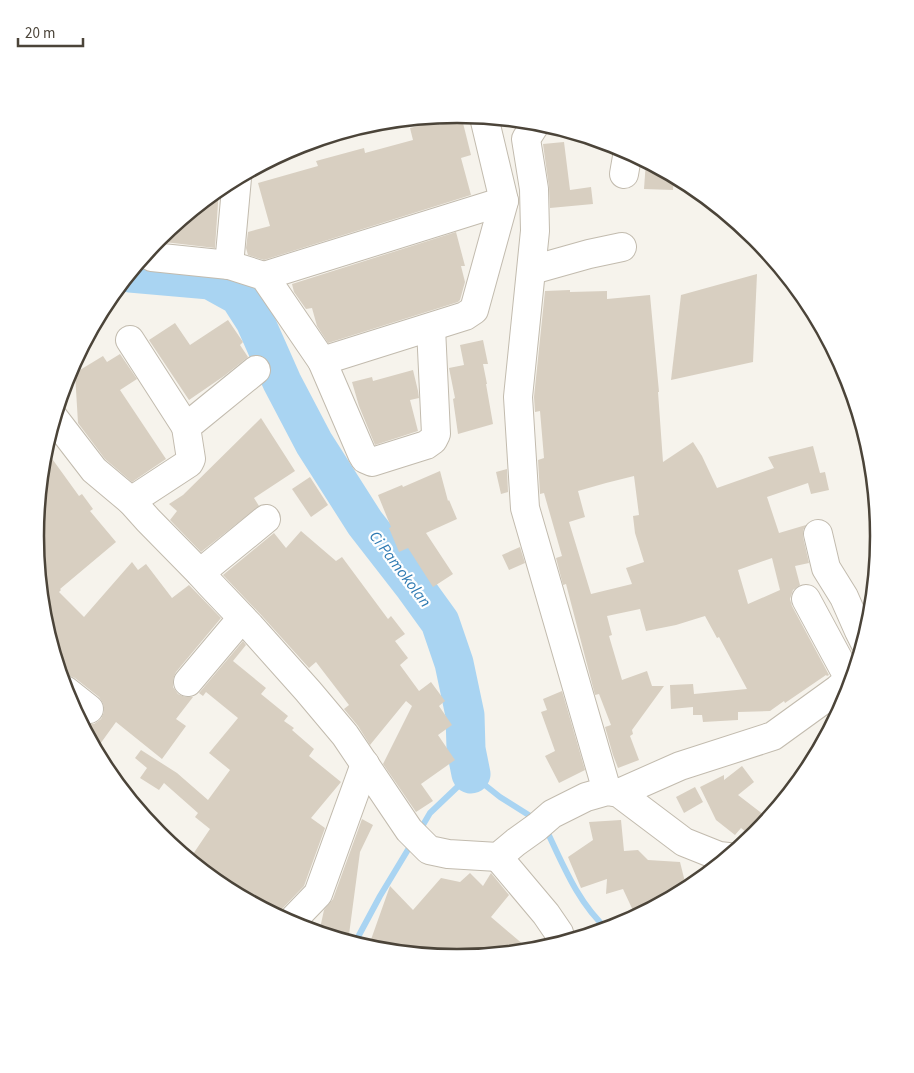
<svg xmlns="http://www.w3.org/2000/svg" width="914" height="1073" viewBox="0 0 914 1073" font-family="'Source Sans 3',sans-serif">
  <rect width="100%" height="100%" fill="#f6f3ec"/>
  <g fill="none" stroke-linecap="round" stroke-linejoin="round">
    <g stroke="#a9d4f2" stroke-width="6">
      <path d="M546,829c17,36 32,74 62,101"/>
      <polyline points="420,830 430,813 471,774 500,797 535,819"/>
      <polyline points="353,944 358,937 380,896 412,843"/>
    </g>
    <polyline stroke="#a9d4f2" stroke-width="39" points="130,273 210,280 239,296 255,321 282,382 314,443 365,523 414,586 440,622 454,663 465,715 466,749 471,774"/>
  </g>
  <g fill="#d8cfc1" fill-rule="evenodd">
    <polygon points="462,119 471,155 461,158 471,195 264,260 248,255 246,248 248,232 270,226 258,183 318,166 316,161 364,148 365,153 413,140 410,128 438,121 439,125"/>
    <polygon points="564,142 570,190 591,187 593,204 550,208 549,187 543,144"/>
    <polygon points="646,161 674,176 673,190 644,189"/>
    <polygon points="219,188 215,248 156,241 159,238"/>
    <polygon points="456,232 465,266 461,266 465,282 460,300 458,302 328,343 317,326 312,308 306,309 294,292 292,284"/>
    <polygon points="757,274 753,362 671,380 681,295"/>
    <path d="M570,290v2l37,-1v8l43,-4 9,97h-1l5,70 30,-20 9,14 15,32 57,-20 -6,-11 45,-11 7,27 5,-1 4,18 -18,4 -3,-11 -41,14 12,36 27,-8 -3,5v7l6,26 -14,3 5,19 -7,5 -3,9 2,7 37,69 -2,1 -1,-1 -41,28 -1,-2 -14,10 -32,1v8l-35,2 -1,-7h-9v-8l-22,2 -1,-24 23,-1 1,10 53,-5 -28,-52 -2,1 -12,-22 -29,9 -30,6 -6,-22 -33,7 5,19 -3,1 13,44 25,-9 5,15h12l-32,44 1,4 -3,2 9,24 -21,8 -5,-13 -8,-28 6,-2 -12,-31 -4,1 -29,-111 -3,1 -7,-27 6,-2 -18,-63 -4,1 -2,-34 6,-2 -4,-47 -5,1 -1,-15 11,-106zM634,476l5,39 -6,1 2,17 9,29 -18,6 6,16 -41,10 -22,-72 16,-5 -7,-26 28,-8zM772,558l8,32 -32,14 -10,-34z"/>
    <polygon points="228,320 243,342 240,345 248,357 224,376 189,400 149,340 175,323 190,345"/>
    <polygon points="483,340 488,364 483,364 487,384 486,384 493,424 458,434 453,399 455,398 449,368 464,365 460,345"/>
    <polygon points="120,354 137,379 120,390 166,459 132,482 105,459 78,423 75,373 103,356 107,362"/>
    <polygon points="413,370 418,391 419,398 410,400 418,431 375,445 359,406 352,382 372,377 373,381"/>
    <polygon points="261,418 295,471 254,498 259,506 201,552 170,520 177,511 169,504 183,495"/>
    <polygon points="45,449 79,496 82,494 93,509 90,511 116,542 60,589 61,590 59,592 84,617 132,562 138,570 146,564 172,598 189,585 221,618 176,672 173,679 173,687 178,694 185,697 193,697 176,719 186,726 162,759 116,722 95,751 80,721 86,724 94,724 101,719 104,712 103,703 99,697 75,678 68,675 60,675 43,619 35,537 43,454"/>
    <polygon points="507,469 508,492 501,494 496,472"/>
    <polygon points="440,471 448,501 449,500 457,519 426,533 453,574 433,587 408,548 399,552 389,528 391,527 378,495 402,485 403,487"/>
    <polygon points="310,477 328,505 311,517 292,489"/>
    <polygon points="301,531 336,561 342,557 388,619 391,616 405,634 395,641 408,658 400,665 419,691 431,682 445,701 439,706 452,725 438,735 455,760 421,784 433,801 416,812 383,764 412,706 406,701 370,745 358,726 344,709 349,705 316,662 309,668 262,616 223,575 274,533 286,548"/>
    <polygon points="520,547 525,563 509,570 502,555"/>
    <polygon points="243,641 246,645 233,661 266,688 261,694 288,716 284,721 294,728 292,730 314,749 309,756 341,782 311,818 325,828 304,886 279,912 276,916 222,887 189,860 210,829 195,817 198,813 164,783 159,790 140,778 147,768 135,758 141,750 177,773 208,800 230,770 209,753 238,718 206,692 203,696 199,693"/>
    <polygon points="562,691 585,770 559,783 545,756 555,751 541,712 547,710 543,699"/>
    <polygon points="742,766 754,782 738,795 764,815 749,834 741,828 735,835 716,820 700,787 724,775 724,780"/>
    <polygon points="695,787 703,802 684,813 676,797"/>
    <polygon points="362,819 373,825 360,852 348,942 319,933 324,910 333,899"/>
    <polygon points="621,820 624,851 638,850 648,860 680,862 687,890 636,917 623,889 606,894 607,879 581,888 568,857 593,840 589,822"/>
    <polygon points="470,873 483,886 491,873 509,895 491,917 531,951 457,958 374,950 368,948 390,886 413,910 441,878 460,882"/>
  </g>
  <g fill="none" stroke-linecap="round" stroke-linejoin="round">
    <g stroke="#c2bbae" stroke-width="30">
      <g id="minor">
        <polyline points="537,122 533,128 526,139 534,189 535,231 518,397 525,508 607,791"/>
        <polyline points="624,174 628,151"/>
        <polyline points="146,253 152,257 229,265 264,276 322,361 362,454 365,459 372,462 426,445 433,440 436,434 431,328"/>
        <polyline points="229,265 237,178"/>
        <polyline points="532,270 589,254 622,247"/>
        <polyline points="264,276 504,201"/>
        <polyline points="130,340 186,427"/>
        <polyline points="322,361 465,316 474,310 504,201 484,117"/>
        <polyline points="54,418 94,470 131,501 148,520 200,573 210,584 250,626 308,691 345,735 409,830 429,850 448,854 498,857 516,842 537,827 552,814 586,797 607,791 619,793 684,842 719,856 728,857"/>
        <polyline points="131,501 189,463 191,459 186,427 256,370"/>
        <polyline points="818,534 826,568 844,597 859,631 864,641"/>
        <polyline points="200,573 266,519"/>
        <polyline points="188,682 242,618"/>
        <polyline points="65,690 89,709"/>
        <polyline points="619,793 680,766 773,736 838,689 845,683 847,675 806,599"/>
        <polyline points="498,857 546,914 559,933 562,943"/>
        <polyline points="290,923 318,894 365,764"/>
      </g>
    </g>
    <use href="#minor" stroke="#fff" stroke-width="28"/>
  </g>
  <g text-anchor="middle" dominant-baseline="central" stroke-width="4.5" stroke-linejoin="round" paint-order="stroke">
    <g font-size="16" font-style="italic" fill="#2e7ab2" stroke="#fff">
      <text transform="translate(400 569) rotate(53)">Ci Pamokolan</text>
    </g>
  </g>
  <path d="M0 0H914V1073H0ZM44 536a413 413 0 1 1 826 0a413 413 0 1 1-826 0Z" fill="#fff" fill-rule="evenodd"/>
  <path fill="none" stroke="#4b4439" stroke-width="2.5" d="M44 536a413 413 0 1 1 826 0a413 413 0 1 1-826 0Z"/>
  <path d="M18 38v8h65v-8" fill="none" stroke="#4b4439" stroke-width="2.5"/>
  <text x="25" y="38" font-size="15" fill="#4b4439" stroke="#ffffff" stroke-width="4" paint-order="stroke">20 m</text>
</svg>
